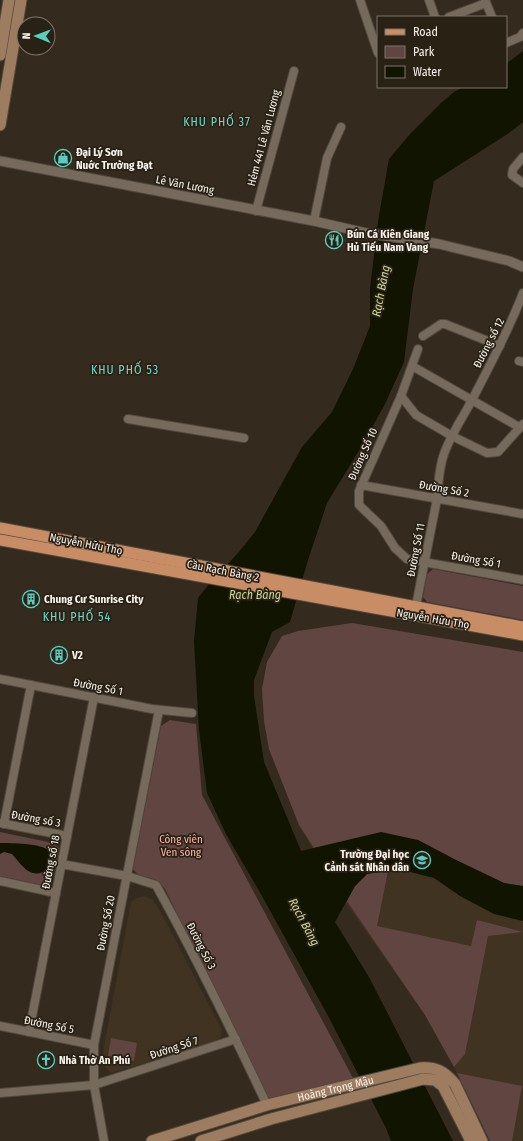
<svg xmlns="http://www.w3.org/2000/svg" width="523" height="1141" viewBox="0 0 523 1141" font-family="'Fira Sans Condensed',sans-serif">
  <rect width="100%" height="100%" fill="#342b1e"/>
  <g fill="#403321">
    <polygon points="352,623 523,652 523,1141 490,1141 454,1067 425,1015 341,896 299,825 269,749 264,721 262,689 267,662 282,636 298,631"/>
    <polygon points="145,896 153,900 163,916 222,1030 221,1037 214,1042 111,1073 102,1064 104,1047 131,902 137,898"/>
  </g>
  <g fill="#604540">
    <polygon points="433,569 523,586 523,620 427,602 423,597 427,574"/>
    <polygon points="352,623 523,652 523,886 504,883 456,860 418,840 337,844 314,848 299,825 269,749 264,721 262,689 267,662 282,636 298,631"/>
    <path d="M170,720l26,4 6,71 151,283 -75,22h-6l-6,-4 -101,-207c-3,-3 -6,-7 -9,-9 -9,-4 -17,-2 -23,-11l28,-143z"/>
    <polygon points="0,832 53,843 59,848 52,882 46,886 0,876"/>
    <polygon points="388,871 377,926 471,946 477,920 523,932 488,936 465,1054 454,1067 425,1015 347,901 355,886 367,874"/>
    <polygon points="111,1038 137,1043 134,1061 108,1056"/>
    <polygon points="457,1073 522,1086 512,1141 490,1141"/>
  </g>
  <g fill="#101400">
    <polygon points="523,51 523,122 509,133 434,181 413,289 404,362 385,404 360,449 327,503 308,560 290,622 272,632 254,680 254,696 264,762 301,851 381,832 418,840 456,860 504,883 523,886 523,921 494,914 460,896 434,878 398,869 367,874 355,886 335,922 369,977 453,1141 391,1141 386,1128 327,1014 262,896 226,834 207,793 199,730 194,641 198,598 210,583 238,553 255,532 302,447 332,412 353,369 370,326 370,289 378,221 389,159 410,134 441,103 454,92 463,87 506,87 506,64"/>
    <path d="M0,843c10,0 42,0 49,8 3,4 2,11 2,15 -18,17 -27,2 -39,-12l-8,-2 -4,2z"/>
  </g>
  <polygon fill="#342b1e" points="375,228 425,235 423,247 374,240"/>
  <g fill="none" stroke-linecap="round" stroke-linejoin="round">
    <g stroke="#51493e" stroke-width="10">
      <g id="minor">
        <polyline points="360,0 378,53"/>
        <polyline points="429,0 435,17"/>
        <polyline points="485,0 492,17"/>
        <polyline points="449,17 486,3"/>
        <polyline points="506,43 520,37 523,33"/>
        <polyline points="523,157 513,169 512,175 523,183"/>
        <polyline points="256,211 294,71"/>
        <polyline points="314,221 327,158 341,127"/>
        <polyline points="423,336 441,324 445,324 500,346"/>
        <polyline points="418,349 401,396 359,491 359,505 381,526 395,548 407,559 523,580"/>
        <polyline points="519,361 523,362"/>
        <polyline points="412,366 519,427"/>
        <polyline points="401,396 416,415 452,436 487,453 498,452 523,424"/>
        <polyline points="128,419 244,438"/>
        <polyline points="361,485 523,514"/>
        <path d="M416,606l21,-107c1,-13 2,-29 6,-42 6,-20 19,-38 29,-57 18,-35 37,-70 51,-107"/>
        <polyline points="0,679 152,709 192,713"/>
        <polyline points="0,823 67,836"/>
        <polyline points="4,824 31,685"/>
        <path d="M61,864l66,12 29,9c40,72 76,146 111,220"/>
        <polyline points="0,881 56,893"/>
        <polyline points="0,1026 94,1045"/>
        <polyline points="29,1032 94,697"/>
        <polyline points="0,1093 94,1085 236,1039"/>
        <polyline points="104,1141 94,1085 94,1045 159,710"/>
      </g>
    </g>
    <g stroke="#51493e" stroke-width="11">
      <polyline id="tertiary" points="0,161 314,221 366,233 439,244 509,261 523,267"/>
    </g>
    <g stroke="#51493e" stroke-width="13">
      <g id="secondary">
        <polyline points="0,55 9,0"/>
        <polyline points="0,125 21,0"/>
        <path id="s1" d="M152,1141l115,-36 153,-37c16,-1 24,3 35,16l27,57"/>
        <polyline points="201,1141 271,1119 423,1079 435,1080 443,1086 471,1141"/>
      </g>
    </g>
    <g stroke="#51493e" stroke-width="13">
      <g id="primary">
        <polyline points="0,528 523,627"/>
        <polyline points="0,540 523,635"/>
      </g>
    </g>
    <use href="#minor" stroke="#756a5c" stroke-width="8"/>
    <use href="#tertiary" stroke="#756a5c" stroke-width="9"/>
    <use href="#secondary" stroke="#9e7c60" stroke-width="11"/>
    <use href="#primary" stroke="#c88d65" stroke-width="11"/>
  </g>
  <defs>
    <g id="shop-ring" transform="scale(0.9)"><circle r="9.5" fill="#2a2115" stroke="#58cec0" stroke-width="1.5"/><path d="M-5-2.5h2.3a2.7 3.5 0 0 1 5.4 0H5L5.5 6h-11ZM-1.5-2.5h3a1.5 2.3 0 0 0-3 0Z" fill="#58cec0"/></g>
    <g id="restaurant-ring" transform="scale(0.9)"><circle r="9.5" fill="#2a2115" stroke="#58cec0" stroke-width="1.5"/><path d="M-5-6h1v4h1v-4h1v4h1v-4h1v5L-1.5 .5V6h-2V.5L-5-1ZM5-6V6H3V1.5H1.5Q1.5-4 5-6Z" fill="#58cec0"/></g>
    <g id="building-ring" transform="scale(0.9)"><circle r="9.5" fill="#2a2115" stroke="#58cec0" stroke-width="1.5"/><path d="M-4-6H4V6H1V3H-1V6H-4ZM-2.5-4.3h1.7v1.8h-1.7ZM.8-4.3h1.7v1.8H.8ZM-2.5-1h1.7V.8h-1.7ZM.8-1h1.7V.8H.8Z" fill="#58cec0"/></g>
    <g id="university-ring" transform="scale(0.9)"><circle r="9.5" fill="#2a2115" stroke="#58cec0" stroke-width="1.5"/><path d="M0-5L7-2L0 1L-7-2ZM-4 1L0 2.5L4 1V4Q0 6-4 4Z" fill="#58cec0"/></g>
    <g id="church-ring" transform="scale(0.9)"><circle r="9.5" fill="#2a2115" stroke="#58cec0" stroke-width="1.5"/><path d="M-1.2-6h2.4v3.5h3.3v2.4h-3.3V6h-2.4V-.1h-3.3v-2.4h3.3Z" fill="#58cec0"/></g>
  </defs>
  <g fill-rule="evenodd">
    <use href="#shop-ring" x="63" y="158"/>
    <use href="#restaurant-ring" x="334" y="240"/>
    <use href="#building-ring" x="31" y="599"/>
    <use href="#building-ring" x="59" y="655"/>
    <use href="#university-ring" x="422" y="860"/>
    <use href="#church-ring" x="46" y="1060"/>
  </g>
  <g text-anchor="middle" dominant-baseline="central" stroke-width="3.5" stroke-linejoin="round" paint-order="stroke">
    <g font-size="11" fill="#f9f3eb" stroke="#2a2115">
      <text transform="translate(264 138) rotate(-75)">Hẻm 441 Lê Văn Lương</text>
      <text transform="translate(185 185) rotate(11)">Lê Văn Lương</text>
      <text transform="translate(489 343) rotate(-63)">Đường số 12</text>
      <text transform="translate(363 454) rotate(-66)">Đường Số 10</text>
      <text transform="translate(444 489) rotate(10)">Đường Số 2</text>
      <text transform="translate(86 544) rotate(11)">Nguyễn Hữu Thọ</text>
      <text transform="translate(416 550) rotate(-79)">Đường Số 11</text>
      <text transform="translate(476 560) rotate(10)">Đường Số 1</text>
      <text transform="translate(223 571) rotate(11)">Cầu Rạch Bàng 2</text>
      <text transform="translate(433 619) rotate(10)">Nguyễn Hữu Thọ</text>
      <text transform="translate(98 687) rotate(11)">Đường Số 1</text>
      <text transform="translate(36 819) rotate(10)">Đường số 3</text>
      <text transform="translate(51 862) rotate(-79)">Đường số 18</text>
      <text transform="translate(106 923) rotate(-79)">Đường Số 20</text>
      <text transform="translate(201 946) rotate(63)">Đường Số 3</text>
      <text transform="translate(49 1025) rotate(11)">Đường Số 5</text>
      <text transform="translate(174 1048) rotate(-18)">Đường Số 7</text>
      <text stroke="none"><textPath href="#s1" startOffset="191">Hoàng Trọng Mậu</textPath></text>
    </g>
    <g font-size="11" font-weight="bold" fill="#f9f3eb" stroke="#2a2115" text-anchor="start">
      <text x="76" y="152">Đại Lý Sơn<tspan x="76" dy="13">Nuớc Trường Đạt</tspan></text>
      <text x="347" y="234">Bún Cá Kiên Giang<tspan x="347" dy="13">Hủ Tiếu Nam Vang</tspan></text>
      <text x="44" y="599">Chung Cư Sunrise City</text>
      <text x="72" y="655">V2</text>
      <text x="409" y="854" text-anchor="end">Trường Đại học<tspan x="409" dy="13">Cảnh sát Nhân dân</tspan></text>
      <text x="59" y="1060">Nhà Thờ An Phú</text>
    </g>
    <g font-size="11" fill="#ffb8ac" stroke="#2a2115">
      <text x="181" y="839">Công viên<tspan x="181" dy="13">Ven sông</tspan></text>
    </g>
    <g font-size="12" letter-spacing="1" fill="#6ed7ca" stroke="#2a2115">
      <text x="217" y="122">KHU PHỐ 37</text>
      <text x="125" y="370">KHU PHỐ 53</text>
      <text x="77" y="617">KHU PHỐ 54</text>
    </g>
    <g font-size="12" font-style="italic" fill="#c9d799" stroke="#2a2115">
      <text transform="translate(381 291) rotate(-79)">Rạch Bàng</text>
      <text x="255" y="595">Rạch Bàng</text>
      <text transform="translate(304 922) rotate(62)">Rạch Bàng</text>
    </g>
  </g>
  <rect x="377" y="16" width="130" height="72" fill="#2a2115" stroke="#7d756b"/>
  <rect x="385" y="29" width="20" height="6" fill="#c88d65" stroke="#7d756b"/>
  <text x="413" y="36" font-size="12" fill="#f9f3eb">Road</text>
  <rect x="385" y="46" width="20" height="12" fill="#604540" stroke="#7d756b"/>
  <text x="413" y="56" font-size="12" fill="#f9f3eb">Park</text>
  <rect x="385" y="66" width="20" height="12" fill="#101400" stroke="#7d756b"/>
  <text x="413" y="76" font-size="12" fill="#f9f3eb">Water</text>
  <g transform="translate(36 36) rotate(271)"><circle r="19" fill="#2a2115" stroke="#7d756b"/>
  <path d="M0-3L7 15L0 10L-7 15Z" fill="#58cec0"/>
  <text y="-6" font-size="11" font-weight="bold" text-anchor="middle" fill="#f9f3eb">N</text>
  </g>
</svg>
